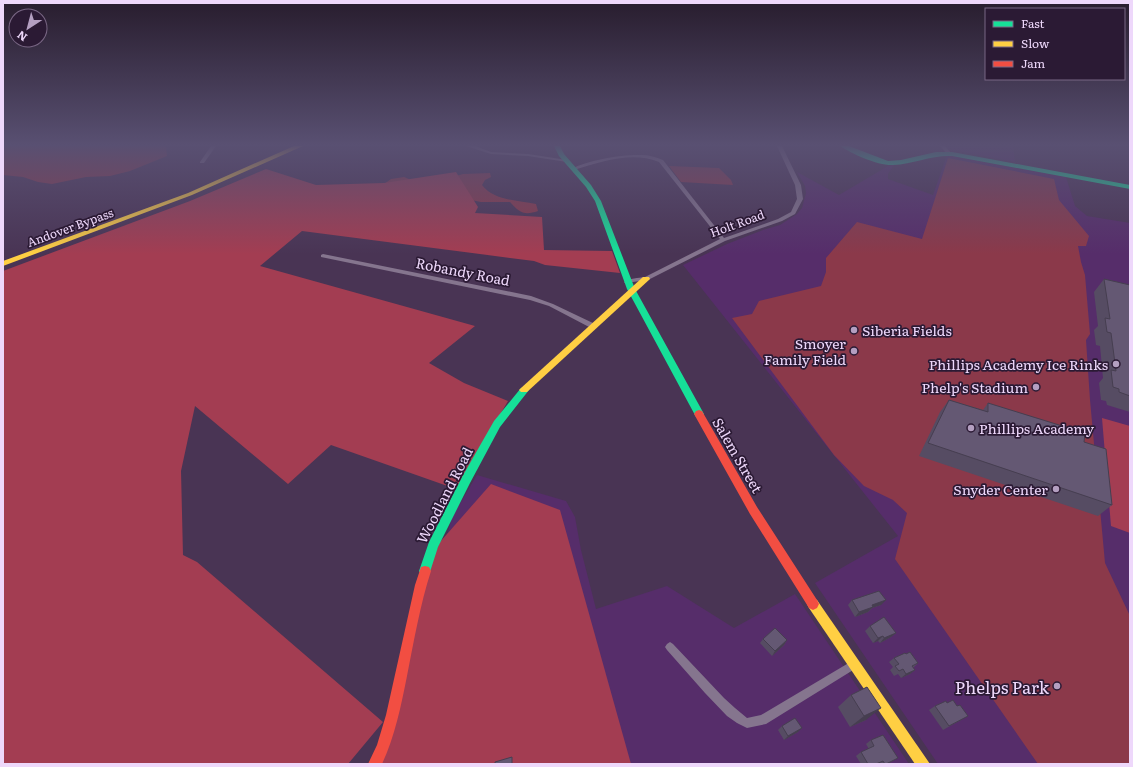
<svg xmlns="http://www.w3.org/2000/svg" width="1133" height="767" viewBox="0 0 1133 767" font-family="Literata,serif">
  <rect width="100%" height="100%" fill="#493454"/>
  <g fill="#562d6a">
    <polygon points="1013,146 1015,162 947,149 945,147"/>
    <polygon points="947,155 1066,177 1075,206 1087,216 1130,223 1130,764 938,764 815,583 898,536 683,265 727,244 763,230 780,225 797,214 802,208 806,193 805,186 797,172 839,195 888,166 894,165 888,174 888,179 933,195"/>
    <polygon points="477,475 566,501 575,517 581,550 596,609 667,586 734,628 795,594 909,764 369,764 394,732 452,517"/>
  </g>
  <g fill="#8b394a">
    <polygon points="164,146 166,147 167,156 130,171 110,176 86,177 52,184 38,182 23,177 3,175 3,146"/>
    <polygon points="948,158 1054,179 1059,200 1089,236 1086,246 1078,246 1081,262 1085,275 1090,334 1086,340 1090,400 1105,563 1130,616 1130,764 1038,764 895,559 907,513 893,500 864,486 834,455 732,318 752,314 759,301 821,286 826,272 826,258 857,222 922,239"/>
    <polygon points="669,166 719,168 731,180 733,185 681,182"/>
    <path d="M490,173l1,4 -6,3 -3,5c12,16 36,15 54,19l2,7c-14,5 -19,1 -28,-9h-29l-20,-4 -85,-8 15,-11 13,-2 12,5 29,-3 18,-5z"/>
  </g>
  <g fill="#a33d52">
    <polygon points="266,169 316,185 384,183 456,172 478,207 475,213 542,217 544,250 612,251 620,273 545,265 534,261 302,231 260,266 475,326 429,363 464,383 508,401 456,489 331,445 288,484 195,406 181,471 183,555 197,562 383,722 348,764 3,764 3,271 190,201"/>
    <polygon points="1102,418 1130,426 1130,533 1111,526"/>
    <polygon points="491,484 560,510 631,764 376,764 418,592 440,542"/>
  </g>
  <g fill="none" stroke-linecap="round" stroke-linejoin="round">
    <g fill="#85758e" fill-rule="evenodd">
      <polygon points="211,146 216,146 204,163 200,163 200,162"/>
      <polygon points="466,146 475,146 491,152 528,154 567,160 569,161 567,162 528,156 491,154"/>
      <path d="M777,146h5l19,39 2,14 -8,15 -13,7 -57,20 -77,39 -23,3 -1,-1c6,-4 14,-4 21,-5l75,-38 -61,-77c-28,-11 -58,0 -85,8l-2,-1c14,-9 52,-15 70,-14 7,0 14,2 21,5l61,78 54,-19 13,-7 6,-13 -2,-14z"/>
      <polygon points="940,146 945,146 951,153 947,154"/>
      <polygon points="323,254 531,296 553,304 595,324 596,326 593,328 591,328 549,306 530,300 321,257 321,255"/>
      <polygon points="670,642 673,644 724,698 735,708 747,718 761,715 852,661 855,659 858,661 860,664 858,667 766,724 747,728 737,723 727,716 705,693 667,650 665,647 667,644"/>
    </g>
    <g fill="#16e098" fill-rule="evenodd">
      <polygon points="554,146 560,146 564,154 591,185 601,201 635,289 704,414 702,417 696,417 627,289 595,201 586,187 559,156"/>
      <path d="M840,146h9l39,15 13,-1 35,-8h16l178,33v4l-178,-33c-20,-1 -39,8 -59,9 -14,1 -41,-11 -53,-19z"/>
      <polygon points="524,387 527,388 529,390 500,427 470,483 438,547 429,575 425,576 421,575 419,571 429,542 462,477 494,421 521,388"/>
    </g>
    <g fill="#ffcf43" fill-rule="evenodd">
      <polygon points="294,146 303,146 192,195 3,266 3,261 188,193"/>
      <polygon points="643,277 649,277 650,279 527,392 521,392 519,390 521,388"/>
      <polygon points="813,598 817,600 930,764 915,764 809,608 807,604 809,600"/>
    </g>
    <g fill="#f24e42" fill-rule="evenodd">
      <polygon points="699,410 702,411 757,507 817,600 819,604 817,608 813,610 809,608 750,514 694,414 696,411"/>
      <path d="M425,566l4,1 2,4c-11,34 -17,70 -24,105 -6,30 -12,60 -25,88h-14l9,-19 9,-30 29,-130 6,-18z"/>
    </g>
  </g>
  <g fill="#564c63">
    <polygon points="1104,279 1130,285 1130,412 1107,405 1106,401 1101,400 1099,383 1103,378 1100,346 1096,345 1094,330 1098,326 1094,292"/>
    <polygon points="949,400 983,410 988,403 1084,442 1112,505 1098,516 919,456 940,412"/>
    <polygon points="852,600 881,605 872,608 868,612 855,617 848,605"/>
    <polygon points="870,626 896,633 891,637 880,643 878,641 873,643 865,631"/>
    <polygon points="763,639 787,640 784,645 772,656 760,643"/>
    <polygon points="906,654 918,663 913,668 915,670 910,674 901,678 898,674 894,676 890,670 893,667 889,662 894,658"/>
    <polygon points="867,687 866,720 850,727 838,707 851,695"/>
    <polygon points="947,703 957,706 968,716 943,730 929,710 935,706"/>
    <polygon points="782,726 798,732 784,740 778,730"/>
    <polygon points="871,740 898,758 887,764 861,764 856,756 861,752 869,749 866,744"/>
  </g>
  <g fill="#463e50">
    <polygon points="886,600 881,605 872,608 868,612 855,617 859,612 872,605"/>
    <polygon points="896,633 891,637 880,643 884,638"/>
    <polygon points="883,636 878,641 873,643 878,638"/>
    <polygon points="787,640 784,645 772,656 775,651"/>
    <polygon points="915,670 910,674 901,678 906,674"/>
    <polygon points="881,708 866,720 850,727 864,716"/>
    <polygon points="802,728 798,732 784,740 788,736"/>
  </g>
  <g fill="#645873" stroke="#463e50">
    <polygon points="1104,279 1130,285 1130,396 1119,392 1119,389 1113,387 1111,370 1116,371 1111,333 1107,332 1105,318 1110,319"/>
    <polygon points="949,400 988,412 988,403 1085,433 1084,442 1106,449 1112,505 928,443"/>
    <polygon points="879,591 886,600 872,605 873,607 859,612 852,600"/>
    <polygon points="884,617 896,633 884,638 883,636 878,638 870,626"/>
    <polygon points="775,628 787,640 775,651 763,639"/>
    <polygon points="910,652 918,663 912,666 915,670 906,674 903,669 899,671 895,666 899,664 894,658 905,653 906,654"/>
    <polygon points="867,687 881,708 864,716 851,695"/>
    <polygon points="953,700 957,706 960,705 968,716 949,726 935,706 946,701 947,703"/>
    <polygon points="795,718 802,728 788,736 782,726"/>
    <polygon points="883,735 898,758 886,764 885,764 883,761 876,764 868,764 861,752 874,746 871,740"/>
    <polygon points="512,757 512,764 495,764 495,762"/>
  </g>
  <linearGradient id="sky" x2="0" y2="1"><stop stop-color="#281d2e"/><stop offset="0.57" stop-color="#595072"/><stop offset="1" stop-color="#595072" stop-opacity="0"/></linearGradient>
  <rect width="1133" height="254" fill="url(#sky)"/>
  <g fill="#b49fc1" stroke="#2b1a34" stroke-width="1.5">
    <circle cx="854" cy="330" r="4"/>
    <circle cx="854" cy="351" r="4"/>
    <circle cx="1116" cy="364" r="4"/>
    <circle cx="1036" cy="387" r="4"/>
    <circle cx="971" cy="428" r="4"/>
    <circle cx="1056" cy="489" r="4"/>
    <circle cx="1057" cy="686" r="4"/>
  </g>
  <g text-anchor="middle" dominant-baseline="central" stroke-width="3.5" stroke-linejoin="round" paint-order="stroke">
    <g font-size="12" fill="#eed8fb" stroke="#2b1a34">
      <text transform="translate(737 223) rotate(-20)">Holt Road</text>
      <text transform="translate(70 227) rotate(-20)">Andover Bypass</text>
    </g>
    <g font-size="14" fill="#eed8fb" stroke="#2b1a34">
      <text transform="translate(463 271) rotate(11)">Robandy Road</text>
      <text transform="translate(738 455) rotate(60)">Salem Street</text>
      <text transform="translate(444 495) rotate(-63)">Woodland Road</text>
    </g>
    <g font-size="14" fill="#eed8fb" stroke="#2b1a34" text-anchor="end">
      <text x="862" y="330" text-anchor="start">Siberia Fields</text>
      <text x="846" y="343">Smoyer<tspan x="846" dy="16">Family Field</tspan></text>
      <text x="1108" y="364">Phillips Academy Ice Rinks</text>
      <text x="1028" y="387">Phelp's Stadium</text>
      <text x="979" y="428" text-anchor="start">Phillips Academy</text>
      <text x="1048" y="489">Snyder Center</text>
    </g>
    <g font-size="17" fill="#eed8fb" stroke="#2b1a34" text-anchor="end">
      <text x="1049" y="686">Phelps Park</text>
    </g>
  </g>
  <rect width="1133" height="767" fill="none" stroke="#eed8fb" stroke-width="8"/>
  <rect x="985" y="8" width="140" height="72" fill="#2b1a34" stroke="#796684"/>
  <rect x="993" y="21" width="20" height="6" fill="#16e098" stroke="#796684"/>
  <text x="1021" y="28" font-size="12" fill="#eed8fb">Fast</text>
  <rect x="993" y="41" width="20" height="6" fill="#ffcf43" stroke="#796684"/>
  <text x="1021" y="48" font-size="12" fill="#eed8fb">Slow</text>
  <rect x="993" y="61" width="20" height="6" fill="#f24e42" stroke="#796684"/>
  <text x="1021" y="68" font-size="12" fill="#eed8fb">Jam</text>
  <g transform="translate(28 28) rotate(216)"><circle r="19" fill="#2b1a34" stroke="#796684"/>
  <path d="M0-3L7 15L0 10L-7 15Z" fill="#b49fc1"/>
  <text y="-6" font-size="11" font-weight="bold" text-anchor="middle" fill="#eed8fb">N</text>
  </g>
</svg>
